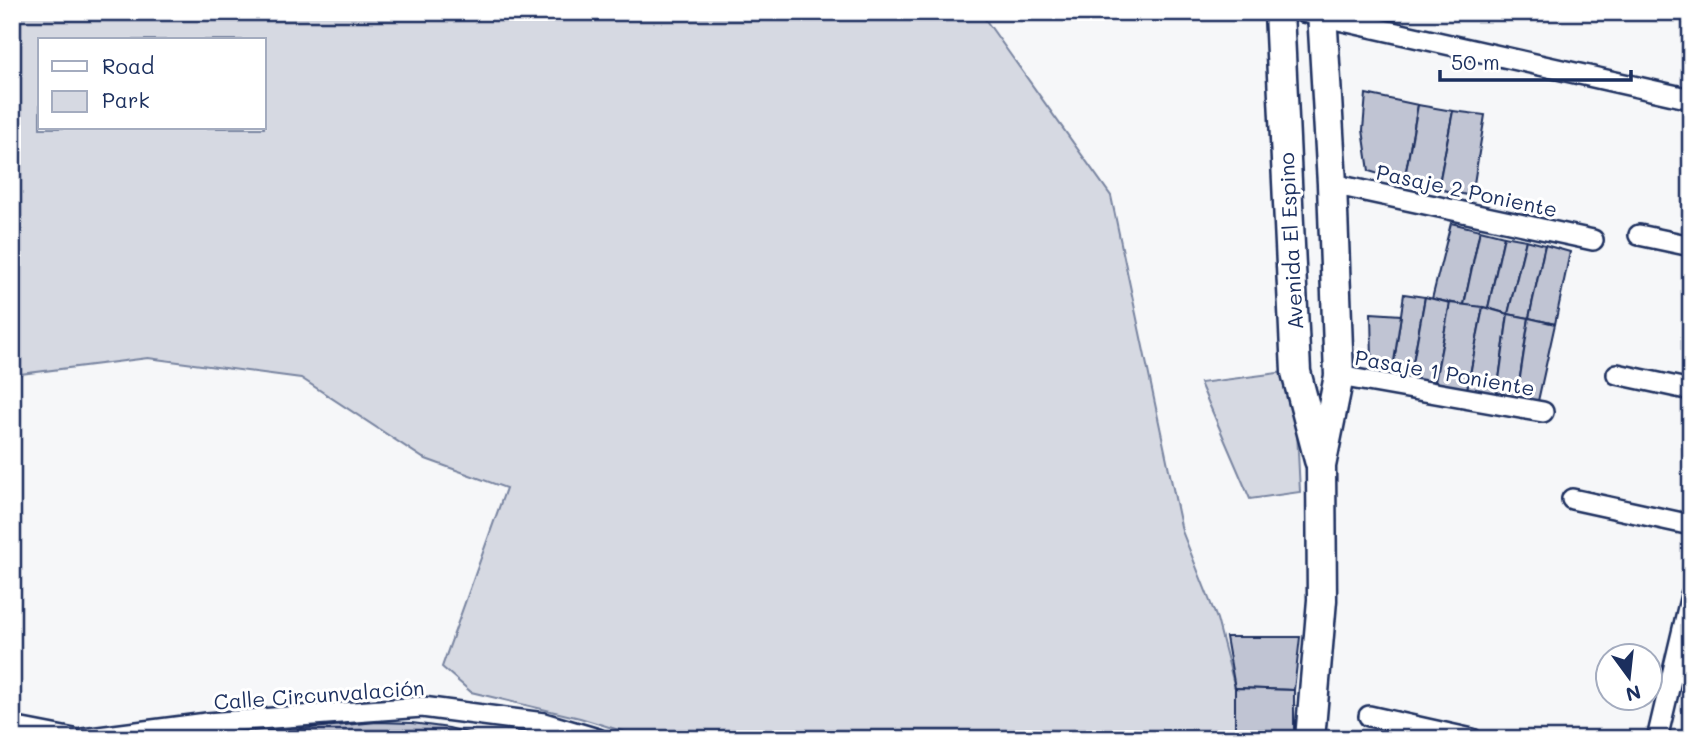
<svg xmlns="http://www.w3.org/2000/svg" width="1703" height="751" viewBox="0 0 1703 751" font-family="Mali,sans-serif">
  <rect width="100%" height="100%" fill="#f6f7f9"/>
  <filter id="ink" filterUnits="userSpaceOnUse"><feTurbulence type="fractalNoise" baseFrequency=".0143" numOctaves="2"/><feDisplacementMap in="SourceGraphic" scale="14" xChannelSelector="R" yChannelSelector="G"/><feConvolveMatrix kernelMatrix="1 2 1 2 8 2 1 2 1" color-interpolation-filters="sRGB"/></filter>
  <g filter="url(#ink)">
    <g fill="#d6d9e2" stroke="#7884a0" stroke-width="2" fill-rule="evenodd">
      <path d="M12,12h968l131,184 71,335 35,88 18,69v46l-2,5h-585l-68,-21 -109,-26 -29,-25 64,-179 -83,-30 -122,-80 -153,-20 -136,17zM40,40h224v88h-224z"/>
      <polygon points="1294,371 1300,492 1250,499 1200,383"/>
    </g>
    <g fill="#c0c4d3" stroke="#1b2f5e" stroke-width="2">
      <polygon points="1366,94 1418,105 1404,182 1369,171 1363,130"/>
      <polygon points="1418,105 1453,111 1438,189 1404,182"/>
      <polygon points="1453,111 1485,115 1472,196 1438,189"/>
      <polygon points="1451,223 1480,230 1464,305 1432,299"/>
      <polygon points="1480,230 1504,236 1488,308 1464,305"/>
      <polygon points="1504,236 1526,240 1508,314 1488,308"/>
      <polygon points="1526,240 1545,245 1529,318 1508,314"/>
      <polygon points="1545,245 1570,252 1555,324 1529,318"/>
      <polygon points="1404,294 1425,297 1410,379 1392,375"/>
      <polygon points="1425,297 1450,303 1435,382 1410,379"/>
      <polygon points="1450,303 1483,307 1467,390 1435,382"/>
      <polygon points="1483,307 1508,314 1497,394 1467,390"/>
      <polygon points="1371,313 1401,315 1392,375 1372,361"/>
      <polygon points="1508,314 1529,318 1517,397 1497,394"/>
      <polygon points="1529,318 1555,324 1538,401 1517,397"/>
      <polygon points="1226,637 1300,637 1294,690 1235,688"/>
      <polygon points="1235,688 1294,690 1294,735 1235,734"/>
      <polygon points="377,722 412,723 449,728 490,739 271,739 269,732"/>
      <polygon points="1235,734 1294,735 1294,739 1233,739"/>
    </g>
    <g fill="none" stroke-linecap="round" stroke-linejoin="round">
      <g stroke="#1b2f5e" stroke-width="24">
        <g id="street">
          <polyline points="1303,12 1691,99"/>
          <polyline points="1332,184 1593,240"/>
          <polyline points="1639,235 1691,246"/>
          <polyline points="1617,374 1691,390"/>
          <polyline points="1339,376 1543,412"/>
          <polyline points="1572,499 1691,525"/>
          <polyline points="1369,716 1472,739"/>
          <polyline points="12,727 74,739"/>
          <polyline points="83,739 207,723 422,707 544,723 598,739"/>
          <polyline points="1657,739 1691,595"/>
        </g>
      </g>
      <g stroke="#1b2f5e" stroke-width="33">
        <g id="secondary">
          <polyline points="1279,12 1296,372 1319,460"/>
          <polyline points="1310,739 1322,600 1321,466 1339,376 1332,184 1322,12"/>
        </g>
      </g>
      <use href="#street" stroke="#fff" stroke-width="19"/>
      <use href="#secondary" stroke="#fff" stroke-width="28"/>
    </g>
  </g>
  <g text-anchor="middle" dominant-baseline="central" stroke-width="6" stroke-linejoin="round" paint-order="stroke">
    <g font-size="21" fill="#1b2f5e" stroke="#fff">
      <text transform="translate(1467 190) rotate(12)">Pasaje 2 Poniente</text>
      <text transform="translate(1290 241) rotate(-93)">Avenida El Espino</text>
      <text transform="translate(1445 372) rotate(10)">Pasaje 1 Poniente</text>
      <text transform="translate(319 694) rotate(-4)">Calle Circunvalación</text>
    </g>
  </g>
  <rect width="1703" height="751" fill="none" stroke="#fff" stroke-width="42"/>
  <rect x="21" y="21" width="1661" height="709" fill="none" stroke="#1b2f5e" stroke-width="2.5" filter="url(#ink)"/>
  <rect x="38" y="38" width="228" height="91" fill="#ffffff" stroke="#a4acbf" stroke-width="2"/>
  <rect x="52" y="61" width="35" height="10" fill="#ffffff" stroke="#a4acbf" stroke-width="2"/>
  <text x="102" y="74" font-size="21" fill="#1b2f5e">Road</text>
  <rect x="52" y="91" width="35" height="21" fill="#d6d9e2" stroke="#a4acbf" stroke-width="2"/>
  <text x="102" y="108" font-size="21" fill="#1b2f5e">Park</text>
  <g transform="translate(1629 677) rotate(165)"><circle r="33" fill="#ffffff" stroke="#a4acbf" stroke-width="2"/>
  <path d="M0-5L12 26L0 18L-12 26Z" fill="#1b2f5e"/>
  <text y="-10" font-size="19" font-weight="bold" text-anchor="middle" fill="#1b2f5e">N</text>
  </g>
  <path d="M1440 70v10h191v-10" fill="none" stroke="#1b2f5e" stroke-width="3.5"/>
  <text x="1451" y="70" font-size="21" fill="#1b2f5e" stroke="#ffffff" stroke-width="5" paint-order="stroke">50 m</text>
</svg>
